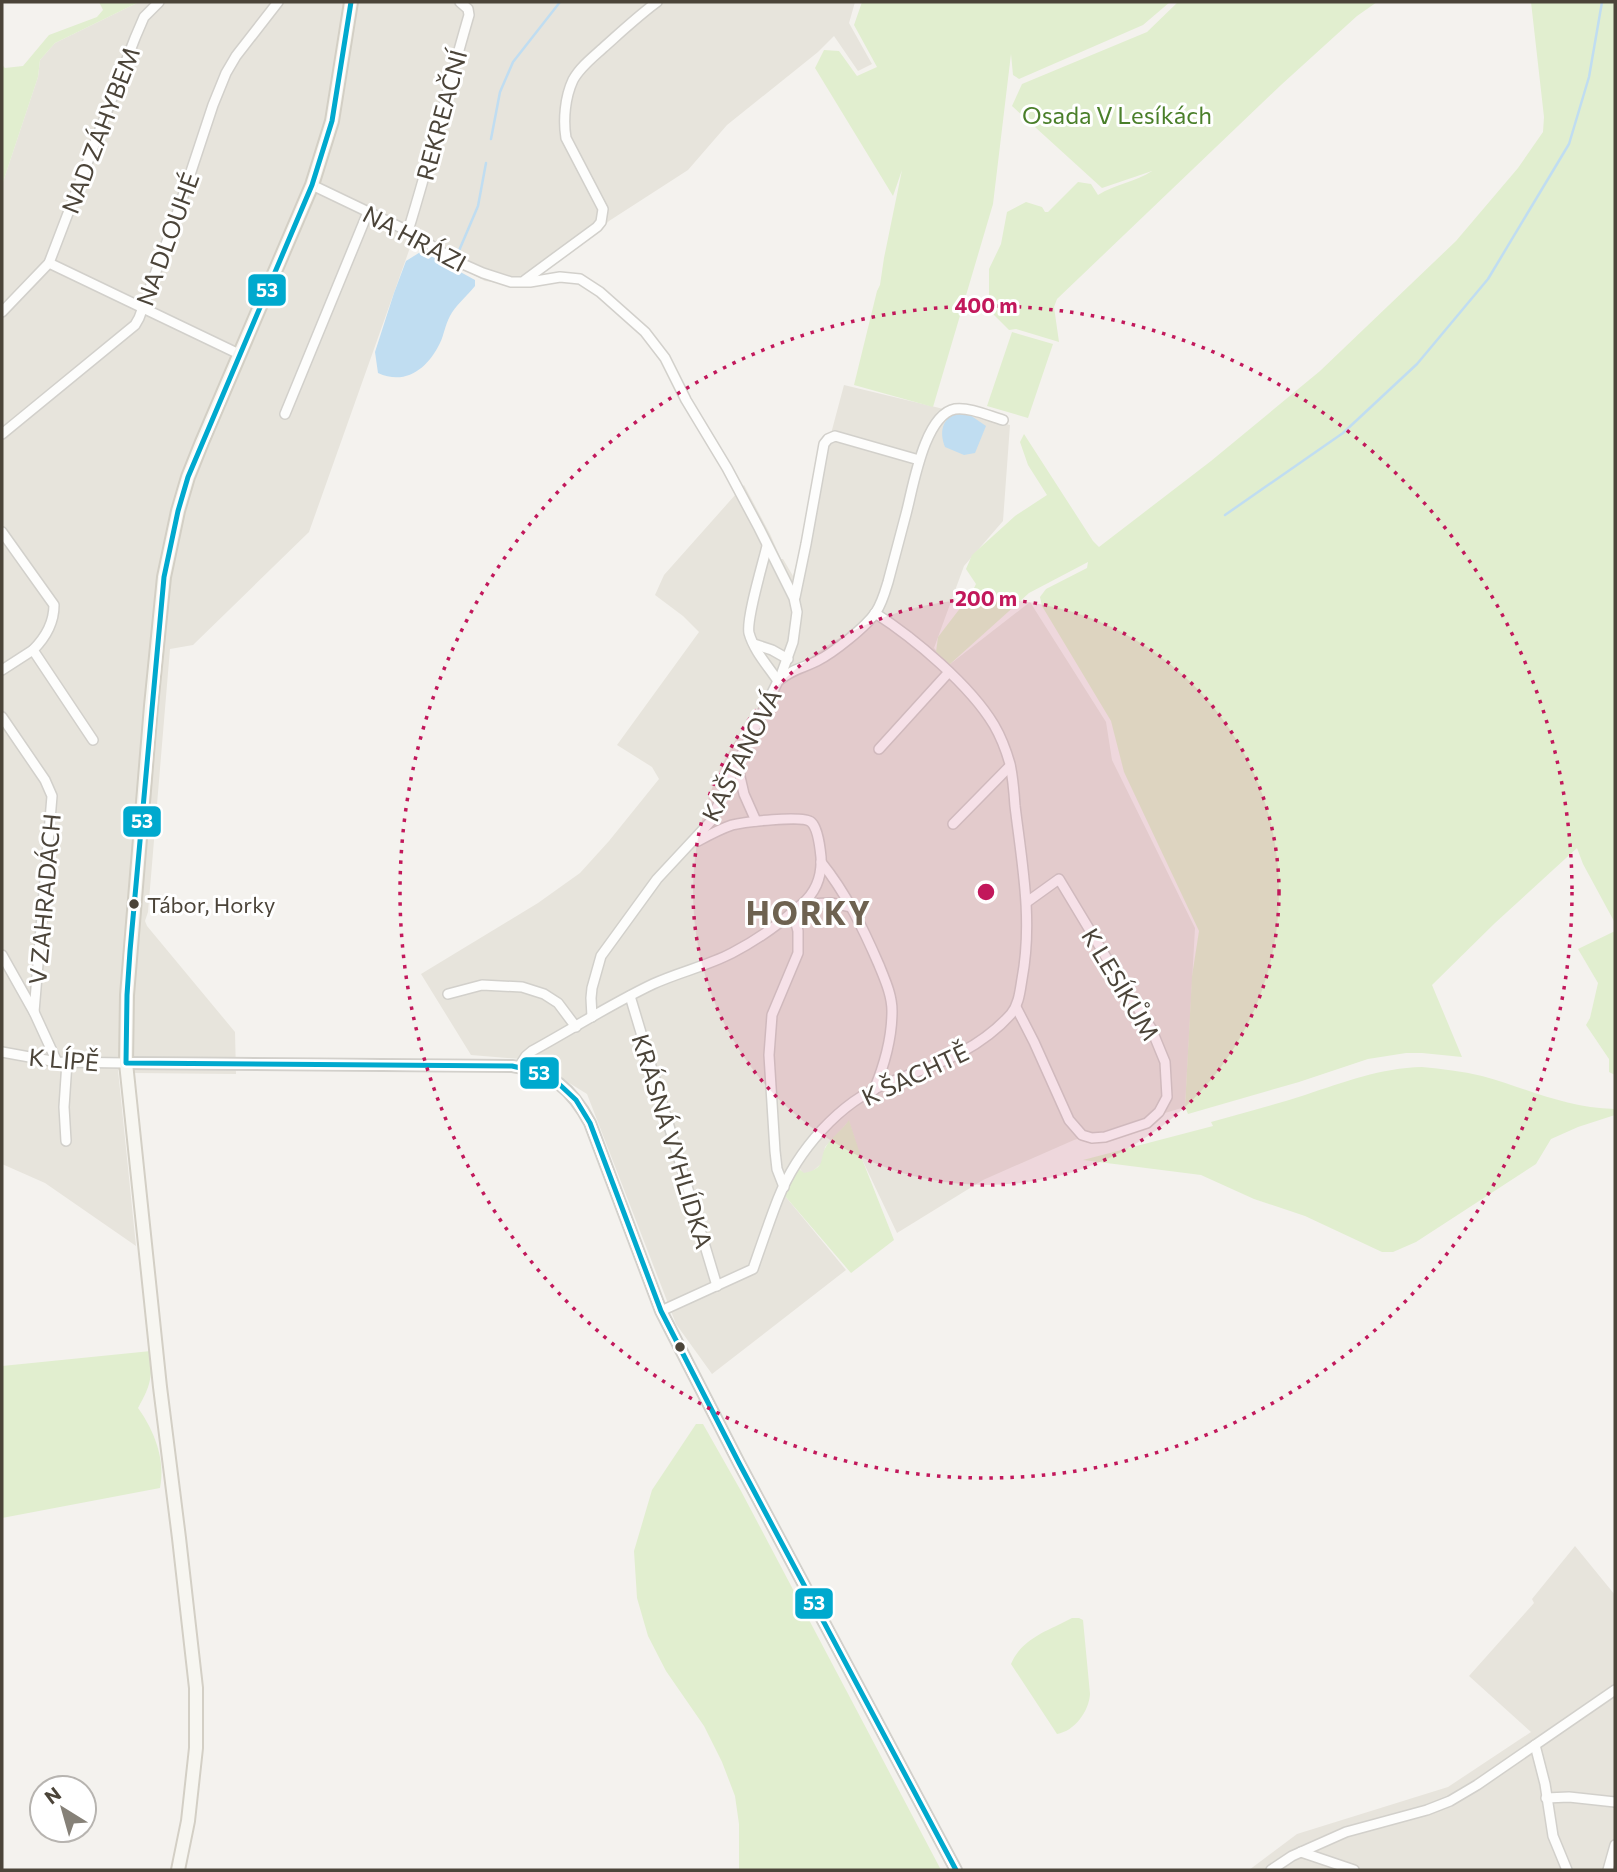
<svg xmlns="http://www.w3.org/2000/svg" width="1617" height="1872" viewBox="0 0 1617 1872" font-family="Commissioner,sans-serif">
  <rect width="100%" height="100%" fill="#f4f2ee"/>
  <g fill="#e7e4dc">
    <polygon points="139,2 855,2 849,23 872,64 858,71 834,36 818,52 727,125 688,170 609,221 596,234 524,287 485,281 412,242 309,532 193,645 170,649 148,912 145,921 147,926 235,1032 236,1074 134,1073 118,1070 136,1246 45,1183 2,1164 2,185 38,77 40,60 55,43"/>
    <polygon points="844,385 1010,425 1003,521 964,566 934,648 949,665 1030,602 1106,722 1112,760 1195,928 1185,1107 1074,1140 983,1180 897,1233 859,1153 849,1121 825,1147 823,1162 813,1171 804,1174 800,1169 785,1196 846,1270 712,1374 676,1324 587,1094 532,1060 471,1055 421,974 538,903 580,873 609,841 659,779 652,767 617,745 699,632 683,616 655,595 664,575 744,485 770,534 781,559 783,559 793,576"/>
    <polygon points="1575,1546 1615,1595 1615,1870 1249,1870 1297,1834 1448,1787 1531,1732 1469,1676 1534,1603 1532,1599"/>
  </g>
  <g fill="#e1eecf">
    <polygon points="99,2 139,2 55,43 40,60 38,77 2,185 2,65 5,68 23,66 49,35 97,17 103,10"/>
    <polygon points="862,2 1170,2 1143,25 1019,79 1013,75 1011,54 993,204 933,407 854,385 877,291 880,285 884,258 902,170 893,196 815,68 824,50 839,51 857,76 877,67 854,25"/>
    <path d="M1178,2h199l-20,14 -76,69 -224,214 -3,8 5,35 -43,-13 -7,1 -20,-20v-41l12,-25 6,-32 19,-10 16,5 3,5h3l30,-30 13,2 7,11c17,-11 38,-13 54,-24l-50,17 -90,-82 10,-22 125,-52z"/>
    <polygon points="1531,2 1615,2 1615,923 1583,864 1577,848 1495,923 1432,985 1462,1057 1422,1053 1406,1053 1368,1059 1299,1082 1188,1114 1185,1107 1192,976 1199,931 1124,772 1111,721 1042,606 1040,597 1046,589 1087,568 1088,562 1029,593 949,665 936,652 938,637 971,594 976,584 966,569 972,555 1015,516 1047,495 1028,465 1020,442 1024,434 1093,541 1099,547 1211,461 1320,371 1456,241 1518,168 1543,132 1544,117"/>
    <polygon points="1012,332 1053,344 1028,418 987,406"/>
    <polygon points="1615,931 1615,1075 1609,1072 1609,1059 1586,1025 1590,1018 1598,983 1578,949"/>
    <path d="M1422,1067c20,2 40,4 60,9 47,13 83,32 133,33v6l-37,12 -27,12 -15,25 -120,78 -23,10h-11l-77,-36 -51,-17 -53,-24 -118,-15 130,-34 -2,-4c32,-9 63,-17 94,-27 39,-13 76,-27 117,-28z"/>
    <path d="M849,1120l11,34 34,86 -43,33 -66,-77 6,-14 8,-13 5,4c24,-5 14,-15 23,-28 6,-9 16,-16 22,-25z"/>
    <path d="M151,1351c1,27 0,34 -13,57 16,22 28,52 22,80l-158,30v-152z"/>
    <polygon points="696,1424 703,1424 741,1491 941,1870 739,1870 739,1824 735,1796 722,1762 704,1726 666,1671 648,1636 637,1598 634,1551 652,1490"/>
    <path d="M1072,1618h7l4,2 7,74c-1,17 -15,37 -33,40l-46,-70c11,-26 37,-33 61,-46z"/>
  </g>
  <g fill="#c0ddf1">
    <path d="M422,251l53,29v6c-8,10 -20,20 -25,30 -5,9 -6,19 -10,27 -12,25 -34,43 -62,30l-3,-21 19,-59 12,-32z"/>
    <path d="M957,412l10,1 19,13 -11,27 -11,2 -19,-8c-6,-15 -3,-28 12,-35z"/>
  </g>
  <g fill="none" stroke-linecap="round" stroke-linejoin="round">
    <g stroke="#c0ddf1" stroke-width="2.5">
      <polyline points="491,139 500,92 513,62 560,2"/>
      <polyline points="458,253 478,206 486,163"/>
      <polyline points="1225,515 1343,433 1417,364 1488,279 1569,144 1589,77 1602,2"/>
    </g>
    <g stroke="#d2d0cb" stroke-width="12">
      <g id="minor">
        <polyline points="312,185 408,231 456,261 483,273 511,282 530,282 560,277 580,279 600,292 645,332 665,358 686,400 727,468 759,528 794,598 797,612 793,642 780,678"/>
        <path d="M408,231c22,-71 40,-144 61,-216l-1,-6 -8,-7"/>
        <polyline points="49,263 239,354"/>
        <path d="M525,280l72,-53 4,-5 2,-13 -37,-71c-3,-18 -1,-41 7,-58 7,-13 20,-23 30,-32 18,-16 35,-32 54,-46"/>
        <polyline points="2,312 49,263 135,38 144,17 159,2"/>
        <polyline points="285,414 368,212"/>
        <polyline points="2,434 135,325 139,318 177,214 213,105 226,73 236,56 278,2"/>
        <path d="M2,532l52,73c0,18 -8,32 -21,45l60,90"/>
        <path d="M767,546c-4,17 -21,73 -18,87 5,18 19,33 29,48"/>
        <polyline points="795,597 806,544 824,444 828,439 835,436 919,460"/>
        <polyline points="754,644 772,650 788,659"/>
        <polyline points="2,670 33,650"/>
        <polyline points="2,717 45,780 52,796 34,1012"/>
        <polyline points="879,749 949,672"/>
        <polyline points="737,764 744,794 756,821"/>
        <polyline points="953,824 1010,766"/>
        <path d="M821,862c25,31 42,66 58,103 6,15 13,30 13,46 0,26 -8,55 -18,79"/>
        <polyline points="803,904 831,903 852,907"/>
        <polyline points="2,955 34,1012 57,1062"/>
        <polyline points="448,994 482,985 522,987 544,994 558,1003 576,1027"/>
        <polyline points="630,996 717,1286"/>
        <polyline points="1016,1007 1034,1042 1069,1120 1082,1135 1092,1138 1105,1137 1147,1123 1159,1112 1167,1097 1165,1062 1151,1028 1127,992 1059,879 1027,902"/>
        <path d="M592,1017l-1,-19 1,-10 9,-32 56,-77 54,-58 17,-39 50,-101c16,-13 23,-12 39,-20 16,-8 49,-34 59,-49 6,-9 9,-20 12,-30 6,-23 12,-45 18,-68 7,-26 18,-99 49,-105 15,-2 34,7 48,11"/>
        <polyline points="2,1052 57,1062 126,1063"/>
        <path d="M519,1067l7,-11 6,-5c40,-22 79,-47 121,-67 26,-12 54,-18 79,-31 25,-13 49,-30 70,-49 14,-12 20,-29 19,-47 -1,-10 -3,-29 -10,-35 -8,-7 -68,0 -79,3 -12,4 -23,10 -34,16"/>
        <polyline points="66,1141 64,1107 67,1062"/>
        <polyline points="784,1187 777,1169 775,1151 769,1055 772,1015 798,953 798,931 793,912"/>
        <path d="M661,1311l92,-42c8,-23 16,-47 25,-70 19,-48 61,-97 110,-116 46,-18 89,-31 123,-69 8,-10 9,-23 11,-35 11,-59 0,-115 -7,-173 -1,-15 -2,-28 -5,-42 -4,-14 -9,-27 -16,-39 -24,-40 -80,-87 -119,-112"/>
        <polyline points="1535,1745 1545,1784 1553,1836 1567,1870"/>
        <polyline points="1546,1798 1569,1797 1615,1802"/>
        <polyline points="1301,1852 1354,1870"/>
        <polyline points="1271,1870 1292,1856 1346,1832 1427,1810 1450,1801 1477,1785 1615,1690"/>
        <polyline points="1608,1870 1615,1845"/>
      </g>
    </g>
    <g stroke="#d2d0cb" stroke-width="14">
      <path id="tertiary" d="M126,1063l386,3c39,5 60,23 78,57l71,188 78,152 217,407"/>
    </g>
    <g stroke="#d3cfc5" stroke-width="16">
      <polyline id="secondary" points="178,1870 188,1821 196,1748 196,1688 179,1538 160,1387 126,1063 127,995 151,706 164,577 178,511 188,477 202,442 312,185 332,121 351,2"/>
    </g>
    <use href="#minor" stroke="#fdfdfc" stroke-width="9"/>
    <use href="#tertiary" stroke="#fdfdfc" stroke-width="10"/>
    <use href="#secondary" stroke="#f7f6f1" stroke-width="12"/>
    <g stroke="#fff" stroke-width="10">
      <polyline id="bus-1" points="351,2 332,121 312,185 188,477 178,511 164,577 130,951 127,995 126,1063 512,1066 538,1072 559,1084 576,1100 590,1123 661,1311 739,1463 956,1870"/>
    </g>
    <use href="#bus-1" stroke="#00a9ce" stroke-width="5"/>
  </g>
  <circle cx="986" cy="892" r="293" fill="#c2185b" fill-opacity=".12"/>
  <g fill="none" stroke="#c2185b" stroke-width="3.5" stroke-dasharray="3.5 7">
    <circle cx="986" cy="892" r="293"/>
    <circle cx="986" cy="892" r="586"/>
  </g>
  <g fill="#4b4439" stroke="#fff" stroke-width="2.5">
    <circle cx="134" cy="904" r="6"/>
    <circle cx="680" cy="1347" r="6"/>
  </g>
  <g text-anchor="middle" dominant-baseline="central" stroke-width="6" stroke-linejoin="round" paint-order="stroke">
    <g font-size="22" fill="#4b4439" stroke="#fff" text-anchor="start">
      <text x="147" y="904">Tábor, Horky</text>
    </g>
    <g font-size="24" fill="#4a7f2a" stroke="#fff">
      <text x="1117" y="114">Osada V Lesíkách</text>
    </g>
    <g font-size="24" fill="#4b4439" stroke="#fff">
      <text transform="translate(441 115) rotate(-75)">REKREAČNÍ</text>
      <text transform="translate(100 130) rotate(-69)">NAD ZÁHYBEM</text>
      <text transform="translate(415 238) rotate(28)">NA HRÁZI</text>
      <text transform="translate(167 239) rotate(-70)">NA DLOUHÉ</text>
      <text transform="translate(741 755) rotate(-63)">KAŠTANOVÁ</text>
      <text transform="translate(44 899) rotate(-85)">V ZAHRADÁCH</text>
      <text transform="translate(1121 984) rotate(59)">K LESÍKŮM</text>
      <text transform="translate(64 1059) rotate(5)">K LÍPĚ</text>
      <text transform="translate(915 1074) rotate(-25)">K ŠACHTĚ</text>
      <text transform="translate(673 1141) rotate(73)">KRÁSNÁ VYHLÍDKA</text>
    </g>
    <g font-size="32" font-weight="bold" letter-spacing="2" fill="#6e6250" stroke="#fff">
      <text x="809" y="912">HORKY</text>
    </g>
  </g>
  <circle cx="986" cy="892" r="10" fill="#c2185b" stroke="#fff" stroke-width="3.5"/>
  <g font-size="21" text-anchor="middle" font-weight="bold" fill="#c2185b" stroke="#fff" stroke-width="6" stroke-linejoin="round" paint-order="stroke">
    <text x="986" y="313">400 m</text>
    <text x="986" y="606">200 m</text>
  </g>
  <g stroke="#fff" stroke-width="2.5">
    <rect x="247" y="273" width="40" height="34" rx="7" fill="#00a9ce"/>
    <rect x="122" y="805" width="40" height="33" rx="7" fill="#00a9ce"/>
    <rect x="519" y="1056" width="41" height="34" rx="7" fill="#00a9ce"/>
    <rect x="794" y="1587" width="40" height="33" rx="7" fill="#00a9ce"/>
  </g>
  <g font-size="19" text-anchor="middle" font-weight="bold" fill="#fff">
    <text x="267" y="297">53</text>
    <text x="142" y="828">53</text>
    <text x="539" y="1080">53</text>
    <text x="814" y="1610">53</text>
  </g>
  <rect width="1617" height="1872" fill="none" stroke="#4b4439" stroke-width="7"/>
  <g transform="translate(63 1809) rotate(323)"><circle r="33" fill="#ffffff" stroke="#b7b4b0" stroke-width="2"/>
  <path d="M0-5L12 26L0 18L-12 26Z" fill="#868178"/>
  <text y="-10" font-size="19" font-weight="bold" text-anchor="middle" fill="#4b4439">N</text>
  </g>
</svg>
